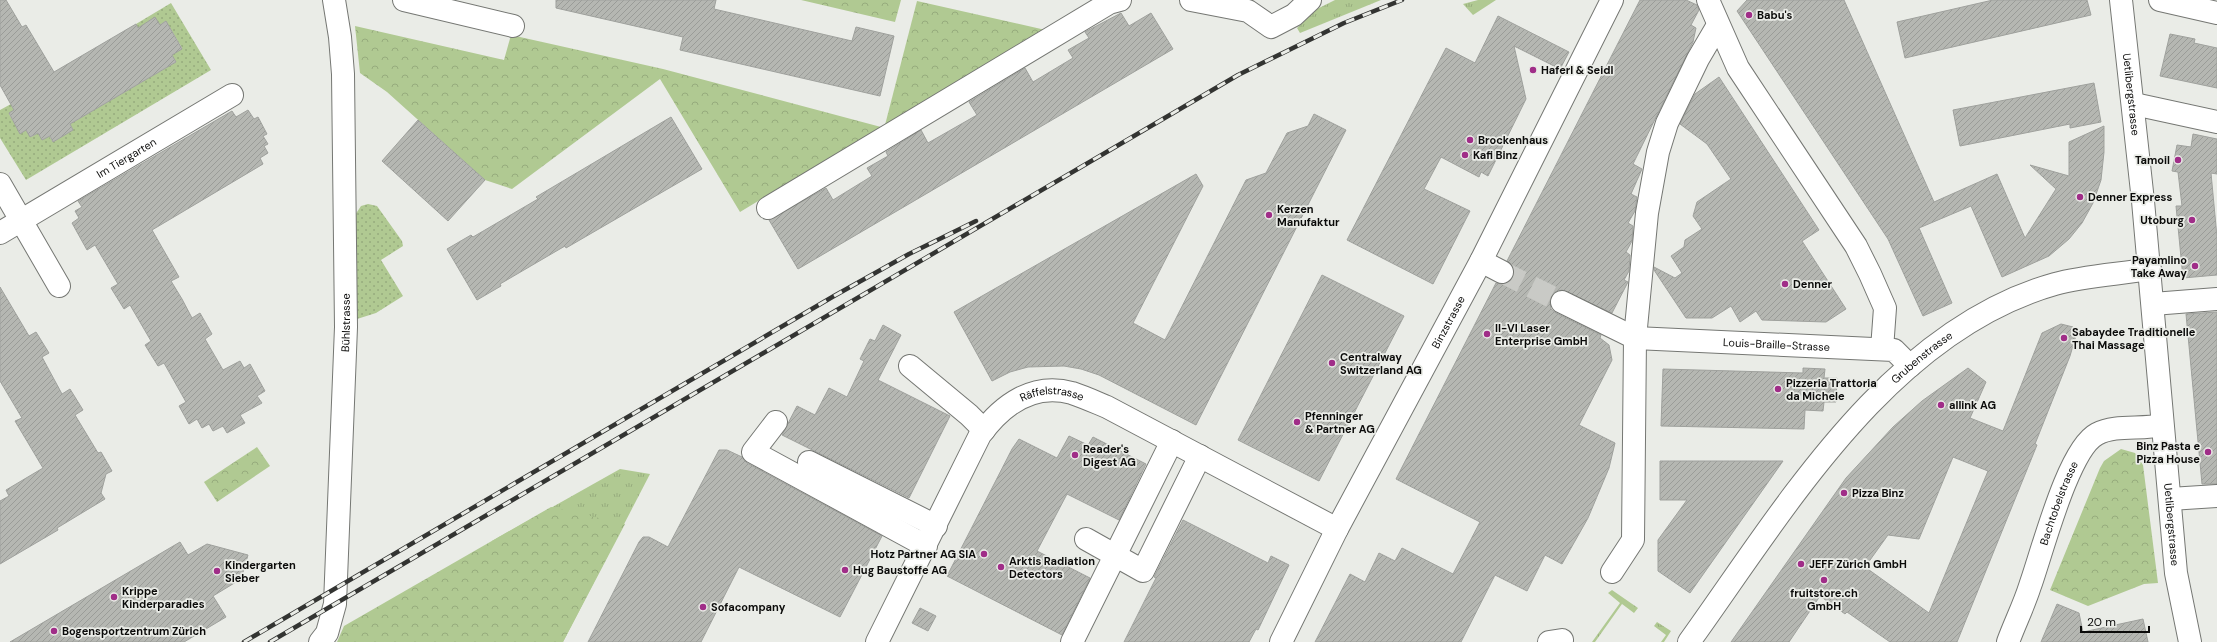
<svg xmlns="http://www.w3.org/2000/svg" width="2217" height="642" viewBox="0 0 2217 642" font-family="'DM Sans',sans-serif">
  <defs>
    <pattern id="grass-tufts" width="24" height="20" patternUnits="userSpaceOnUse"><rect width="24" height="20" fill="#b0c992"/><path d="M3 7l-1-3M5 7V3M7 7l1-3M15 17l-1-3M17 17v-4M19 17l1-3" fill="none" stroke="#96ab7d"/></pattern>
    <pattern id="park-crowns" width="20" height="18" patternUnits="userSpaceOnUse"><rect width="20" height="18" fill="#b0c992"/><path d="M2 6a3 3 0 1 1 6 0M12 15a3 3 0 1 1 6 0" fill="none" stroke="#96ab7d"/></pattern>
    <pattern id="garden-dots" width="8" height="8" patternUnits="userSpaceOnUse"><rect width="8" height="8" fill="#b0c992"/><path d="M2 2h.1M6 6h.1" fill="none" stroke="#96ab7d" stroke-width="1.8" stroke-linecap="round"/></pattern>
    <pattern id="building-hatch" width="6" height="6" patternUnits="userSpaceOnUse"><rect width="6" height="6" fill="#b5b7b2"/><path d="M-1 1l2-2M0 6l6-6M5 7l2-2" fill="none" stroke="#9a9c98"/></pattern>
  </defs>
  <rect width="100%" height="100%" fill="#eaece7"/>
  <g fill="url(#grass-tufts)">
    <polygon points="1335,0 1381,0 1300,33 1297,28 1317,9"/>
    <polygon points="1478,0 1496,0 1473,15 1463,4"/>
    <polygon points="620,469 650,474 563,642 492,541"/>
    <polygon points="1612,590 1638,608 1634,613 1622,604 1595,642 1592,642 1620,603 1608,593"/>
    <polygon points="1657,622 1671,631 1664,642 1661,642 1666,635 1654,626"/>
  </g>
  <g fill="url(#park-crowns)">
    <polygon points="801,0 901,0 895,22"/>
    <polygon points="917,1 1050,31 885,125"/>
    <polygon points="355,26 504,60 511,35 663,69 881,127 740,212 660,79 512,189 485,180 387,92 360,73"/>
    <polygon points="257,447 270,466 217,502 204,482"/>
    <polygon points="2121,449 2135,453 2143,465 2158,583 2144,584 2088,606 2050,590 2100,468 2104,461"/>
    <polygon points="551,507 625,524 563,642 337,642 344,626"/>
  </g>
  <g fill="url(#garden-dots)">
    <polygon points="171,3 211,70 26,180 0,138 0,110 11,104 14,110 9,114 20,133 26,130 31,137 38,133 42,140 49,136 53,142 73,130 70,124 176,62 172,55 182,48 166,21 156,27 155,18 138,28 136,24"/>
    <polygon points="368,204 377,206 402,241 403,246 381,260 403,296 376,313 357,319 355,215 361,206"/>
  </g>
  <g fill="url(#building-hatch)" stroke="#9fa19d" fill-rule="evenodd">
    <polygon points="0,0 6,0 22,27 26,25 54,72 136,24 138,28 155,17 160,25 166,21 182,49 172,55 176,62 70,124 73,130 53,142 50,136 42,140 38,133 30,137 26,130 20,134 9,113 14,110 0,85"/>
    <polygon points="556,0 716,0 714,9 852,41 856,27 894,36 880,96 680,50 683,37 556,8"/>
    <polygon points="1640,0 1686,0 1697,5 1699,10 1691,25 1696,28 1693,42 1633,164 1642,169 1631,194 1637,197 1635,211 1628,223 1633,226 1632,241 1626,252 1630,255 1629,271 1624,280 1628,282 1612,313 1562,290 1555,292 1550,302 1551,309 1556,313 1601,335 1600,338 1609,345 1612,360 1579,425 1615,443 1609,468 1588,518 1562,564 1545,555 1527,591 1495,575 1461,642 1315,642 1350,574 1365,582 1379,553 1395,561 1402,548 1453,574 1480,522 1396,479 1496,283 1503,284 1509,282 1513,277 1513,266 1507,261"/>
    <polygon points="1747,0 1844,0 1934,202 1997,174 2025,238 2056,189 2030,165 2069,176 2069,142 2104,126 2104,152 2101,180 2093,203 2082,223 2069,239 2049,256 2002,277 1971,206 1919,228 1952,303 1923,316 1888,239 1737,11"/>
    <polygon points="1993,0 2087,0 2091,15 1905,58 1897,22"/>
    <polygon points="1121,13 1129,26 1151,13 1173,49 798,269 769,220 826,188 833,200 872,176 867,168 888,156 886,152 921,130 928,143 977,115 969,102 1025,68 1033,82 1073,58 1068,50 1089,38 1085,32"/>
    <polygon points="1498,16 1569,52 1560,69 1514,46 1526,99 1488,176 1481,172 1479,177 1441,157 1424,189 1470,211 1433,284 1347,240 1446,48 1475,63"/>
    <polygon points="2170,34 2195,39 2194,43 2217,48 2217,88 2160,76"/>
    <polygon points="1719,77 1819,230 1802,241 1846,309 1826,322 1762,320 1756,311 1740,322 1731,306 1712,318 1686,318 1654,270 1654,267 1675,278 1682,273 1671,256 1684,247 1685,240 1702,229 1693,216 1697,202 1731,179 1707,144 1680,124 1695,94"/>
    <polygon points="2094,83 2101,122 2070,128 2070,124 1960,146 1953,110"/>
    <polygon points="248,110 254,119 258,117 267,134 263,136 268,144 264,146 268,153 260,158 263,164 152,230 179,277 171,281 182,299 192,318 200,313 212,334 205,339 223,370 240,361 244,368 250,364 265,391 257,396 262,403 240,415 245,423 227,433 223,426 213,431 209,424 202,428 197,419 189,424 179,406 186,402 164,363 158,366 145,345 151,341 130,305 124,309 111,288 118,284 95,245 87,250 72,223 79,218 75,211 82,207 78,201 232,111 236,117"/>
    <polygon points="1314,114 1346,130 1196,425 1099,375 1081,369 1064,366 1028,367 1010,372 992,381 954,312 1196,174 1203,186 1133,323 1165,340 1246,180 1266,173 1287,133 1308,126"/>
    <polygon points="671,117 702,169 566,248 565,246 500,284 501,286 477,300 447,249 471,235 473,237 538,199 536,197"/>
    <polygon points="418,120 485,180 448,221 382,161"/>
    <polygon points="2193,134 2217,139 2217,174 2211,173 2217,237 2217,275 2183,278 2176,206 2182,206 2178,172 2172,171 2177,145 2191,147"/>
    <polygon points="1322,275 1404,316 1319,481 1238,440"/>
    <polygon points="0,287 29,336 36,332 49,353 42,357 62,394 70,389 83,410 75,415 98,453 101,452 112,471 106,474 101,493 105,499 57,528 58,530 0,564 0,501 9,496 6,490 43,468 15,421 22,418 0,381"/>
    <polygon points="2217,312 2217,484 2202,484 2186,314"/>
    <path d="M2061,324l12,3 -1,4 5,1 -7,24 -35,88 2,1 -80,197h-67l-43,-30 -2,2 -25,-18 -31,46h-58l115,-164 47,-51 29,-26 46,-33 18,14 -16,36 33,13 39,-98zM1953,457l35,14 -59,142 -64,-46 23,-32 31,4z"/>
    <polygon points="883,325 901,335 878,380 950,416 909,498 782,435 797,406 815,415 829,388 847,397 864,361 860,359 870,339 875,341"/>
    <polygon points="1803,368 1825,369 1824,378 1837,378 1836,402 1824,402 1823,411 1805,410 1804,429 1661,426 1663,369 1803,373"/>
    <polygon points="1069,436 1088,445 1093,437 1146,464 1119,520 1067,494 1037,551 1090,578 1062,635 947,576 1012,449 1019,439 1057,458"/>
    <polygon points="719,450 727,450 742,457 747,463 882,536 840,617 739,567 701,642 588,642 639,542 643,537 649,537 668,547"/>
    <polygon points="1660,461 1783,461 1690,593 1658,571 1658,540 1687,500 1660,500"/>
    <polygon points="1183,520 1268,563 1271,556 1289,565 1258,630 1256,629 1249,642 1124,642 1156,578 1154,577"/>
    <polygon points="180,542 188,555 207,544 248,555 241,579 213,596 226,617 184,642 10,642"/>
    <polygon points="2057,604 2079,613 2083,632 2143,619 2148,642 2041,642"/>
    <polygon points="920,608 936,616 928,631 912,623"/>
  </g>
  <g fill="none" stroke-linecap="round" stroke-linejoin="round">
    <polyline stroke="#c9cac6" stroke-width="22" stroke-dasharray="22 11" stroke-linecap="butt" points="1502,272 1562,302"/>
    <g stroke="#757773" stroke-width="24">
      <g id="minor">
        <polyline points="404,0 513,26"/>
        <polyline points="1191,0 1248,11 1271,27 1294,15 1310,0"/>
        <polyline points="1708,0 1738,68 1856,246 1870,274 1885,308 1882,349"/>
        <polyline points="2160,0 2217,13"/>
        <polyline points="2134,104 2217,122"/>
        <polyline points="0,184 59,286"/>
        <polyline points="768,208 1109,3 1120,0"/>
        <path id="s1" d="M0,233l232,-138"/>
        <polyline points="1481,261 1502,272"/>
        <path id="s2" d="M1562,302l73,36 259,12 16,16"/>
        <polyline points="2153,304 2217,299"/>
        <polyline points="910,366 969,415 984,430"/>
        <polyline points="776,422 753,452 926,546"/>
        <polyline points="809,462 936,526"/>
        <polyline points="2170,499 2217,496"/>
        <polyline points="1086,539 1143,571 1200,456"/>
        <polyline points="1612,572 1633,540 1635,338 1647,213 1658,152 1667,123 1698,59 1718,25"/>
        <path id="s3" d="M320,642l7,-9 8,-29 11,-277 -3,-253 -3,-37 -6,-37"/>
        <path id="s4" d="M877,642l103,-207c22,-30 53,-53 92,-42 12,4 23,9 35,14l230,122"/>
        <polyline points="1072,642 1172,441"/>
        <path id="s5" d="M1281,642l56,-113 144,-268 131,-261"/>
        <polyline points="1549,642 1562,640"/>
        <path id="s6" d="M1689,642c95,-132 199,-311 366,-358 28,-8 65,-10 95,-15"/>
        <path id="s7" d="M2008,642c7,-19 16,-37 22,-56 12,-33 38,-137 67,-152 19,-10 44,-4 65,-9"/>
      </g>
    </g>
    <g stroke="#757773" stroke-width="24">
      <g id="major">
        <path id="s8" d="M2121,0l22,201 33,372 14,69"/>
      </g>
    </g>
    <use href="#minor" stroke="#fff" stroke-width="22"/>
    <use href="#major" stroke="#fff" stroke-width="22"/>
    <g stroke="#333432" stroke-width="4.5">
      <g id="rail">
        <polyline points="244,642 834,296 909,254 976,221"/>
        <polyline points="270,642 1238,75 1344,23 1402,0"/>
      </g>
    </g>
    <use href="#rail" stroke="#eaece7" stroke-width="3" stroke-dasharray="9" stroke-linecap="butt"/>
  </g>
  <g fill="#a02d88" stroke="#eaece7" stroke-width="1.5">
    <circle cx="1749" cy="15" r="4"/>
    <circle cx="1533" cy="70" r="4"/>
    <circle cx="1470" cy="140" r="4"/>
    <circle cx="1465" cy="155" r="4"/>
    <circle cx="2178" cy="160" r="4"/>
    <circle cx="2080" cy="197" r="4"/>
    <circle cx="1269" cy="215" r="4"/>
    <circle cx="2192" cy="220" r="4"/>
    <circle cx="2195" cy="266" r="4"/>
    <circle cx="1785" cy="284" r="4"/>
    <circle cx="1487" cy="334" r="4"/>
    <circle cx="2064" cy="338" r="4"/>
    <circle cx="1332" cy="363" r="4"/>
    <circle cx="1778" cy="389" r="4"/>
    <circle cx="1941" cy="405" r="4"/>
    <circle cx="1297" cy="422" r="4"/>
    <circle cx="2208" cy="452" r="4"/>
    <circle cx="1075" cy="455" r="4"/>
    <circle cx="1844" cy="493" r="4"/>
    <circle cx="984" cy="554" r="4"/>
    <circle cx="1801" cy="564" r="4"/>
    <circle cx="1001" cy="567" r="4"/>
    <circle cx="845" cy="570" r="4"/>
    <circle cx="217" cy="571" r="4"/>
    <circle cx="1824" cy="580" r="4"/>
    <circle cx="114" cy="597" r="4"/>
    <circle cx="703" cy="607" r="4"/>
    <circle cx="54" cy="631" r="4"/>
  </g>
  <g text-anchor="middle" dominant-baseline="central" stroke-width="3.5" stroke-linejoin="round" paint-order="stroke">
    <g font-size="11" font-weight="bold" fill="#0b0b0a" stroke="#eaece7" text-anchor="start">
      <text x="1757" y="15">Babu's</text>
      <text x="1541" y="70">Haferl &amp; Seidl</text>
      <text x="1478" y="140">Brockenhaus</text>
      <text x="1473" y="155">Kafi Binz</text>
      <text x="2170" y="160" text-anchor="end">Tamoil</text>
      <text x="2088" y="197">Denner Express</text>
      <text x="1277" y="209">Kerzen<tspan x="1277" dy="13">Manufaktur</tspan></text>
      <text x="2184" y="220" text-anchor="end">Utoburg</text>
      <text x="2187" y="260" text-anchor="end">Payamlino<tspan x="2187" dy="13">Take Away</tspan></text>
      <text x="1793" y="284">Denner</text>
      <text x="1495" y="328">II-VI Laser<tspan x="1495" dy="13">Enterprise GmbH</tspan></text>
      <text x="2072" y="332">Sabaydee Traditionelle<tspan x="2072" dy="13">Thai Massage</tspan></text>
      <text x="1340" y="357">Centralway<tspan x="1340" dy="13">Switzerland AG</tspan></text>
      <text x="1786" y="383">Pizzeria Trattoria<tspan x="1786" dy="13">da Michele</tspan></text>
      <text x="1949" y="405">allink AG</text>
      <text x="1305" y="416">Pfenninger<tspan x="1305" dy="13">&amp; Partner AG</tspan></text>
      <text x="2200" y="446" text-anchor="end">Binz Pasta e<tspan x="2200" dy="13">Pizza House</tspan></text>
      <text x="1083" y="449">Reader's<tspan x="1083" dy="13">Digest AG</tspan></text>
      <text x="1852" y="493">Pizza Binz</text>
      <text x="976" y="554" text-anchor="end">Hotz Partner AG SIA</text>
      <text x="1009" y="561">Arktis Radiation<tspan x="1009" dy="13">Detectors</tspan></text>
      <text x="1809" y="564">JEFF Zürich GmbH</text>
      <text x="225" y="565">Kindergarten<tspan x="225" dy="13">Sieber</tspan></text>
      <text x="853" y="570">Hug Baustoffe AG</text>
      <text x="122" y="591">Krippe<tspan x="122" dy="13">Kinderparadies</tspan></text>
      <text x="1824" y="593" text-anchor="middle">fruitstore.ch<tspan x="1824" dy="13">GmbH</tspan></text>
      <text x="711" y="607">Sofacompany</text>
      <text x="62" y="631">Bogensportzentrum Zürich</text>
    </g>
    <g font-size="11" fill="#0b0b0a" stroke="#eaece7">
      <text stroke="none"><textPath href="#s8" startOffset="95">Uetlibergstrasse</textPath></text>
      <text stroke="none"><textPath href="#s1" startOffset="147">Im Tiergarten</textPath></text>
      <text stroke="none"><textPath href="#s3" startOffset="323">Bühlstrasse</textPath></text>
      <text stroke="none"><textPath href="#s5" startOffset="361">Binzstrasse</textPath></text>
      <text stroke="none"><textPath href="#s2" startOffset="223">Louis-Braille-Strasse</textPath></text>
      <text stroke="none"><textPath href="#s6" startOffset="369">Grubenstrasse</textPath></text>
      <text stroke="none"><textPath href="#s4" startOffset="319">Räffelstrasse</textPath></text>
      <text stroke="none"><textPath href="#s7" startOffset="148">Bachtobelstrasse</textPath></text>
      <text stroke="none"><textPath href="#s8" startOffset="527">Uetlibergstrasse</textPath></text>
    </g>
  </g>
  <path d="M2081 626v6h68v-6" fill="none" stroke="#0b0b0a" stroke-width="2"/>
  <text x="2087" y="626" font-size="12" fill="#0b0b0a" stroke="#eaece7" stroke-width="3" paint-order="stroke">20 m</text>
</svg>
